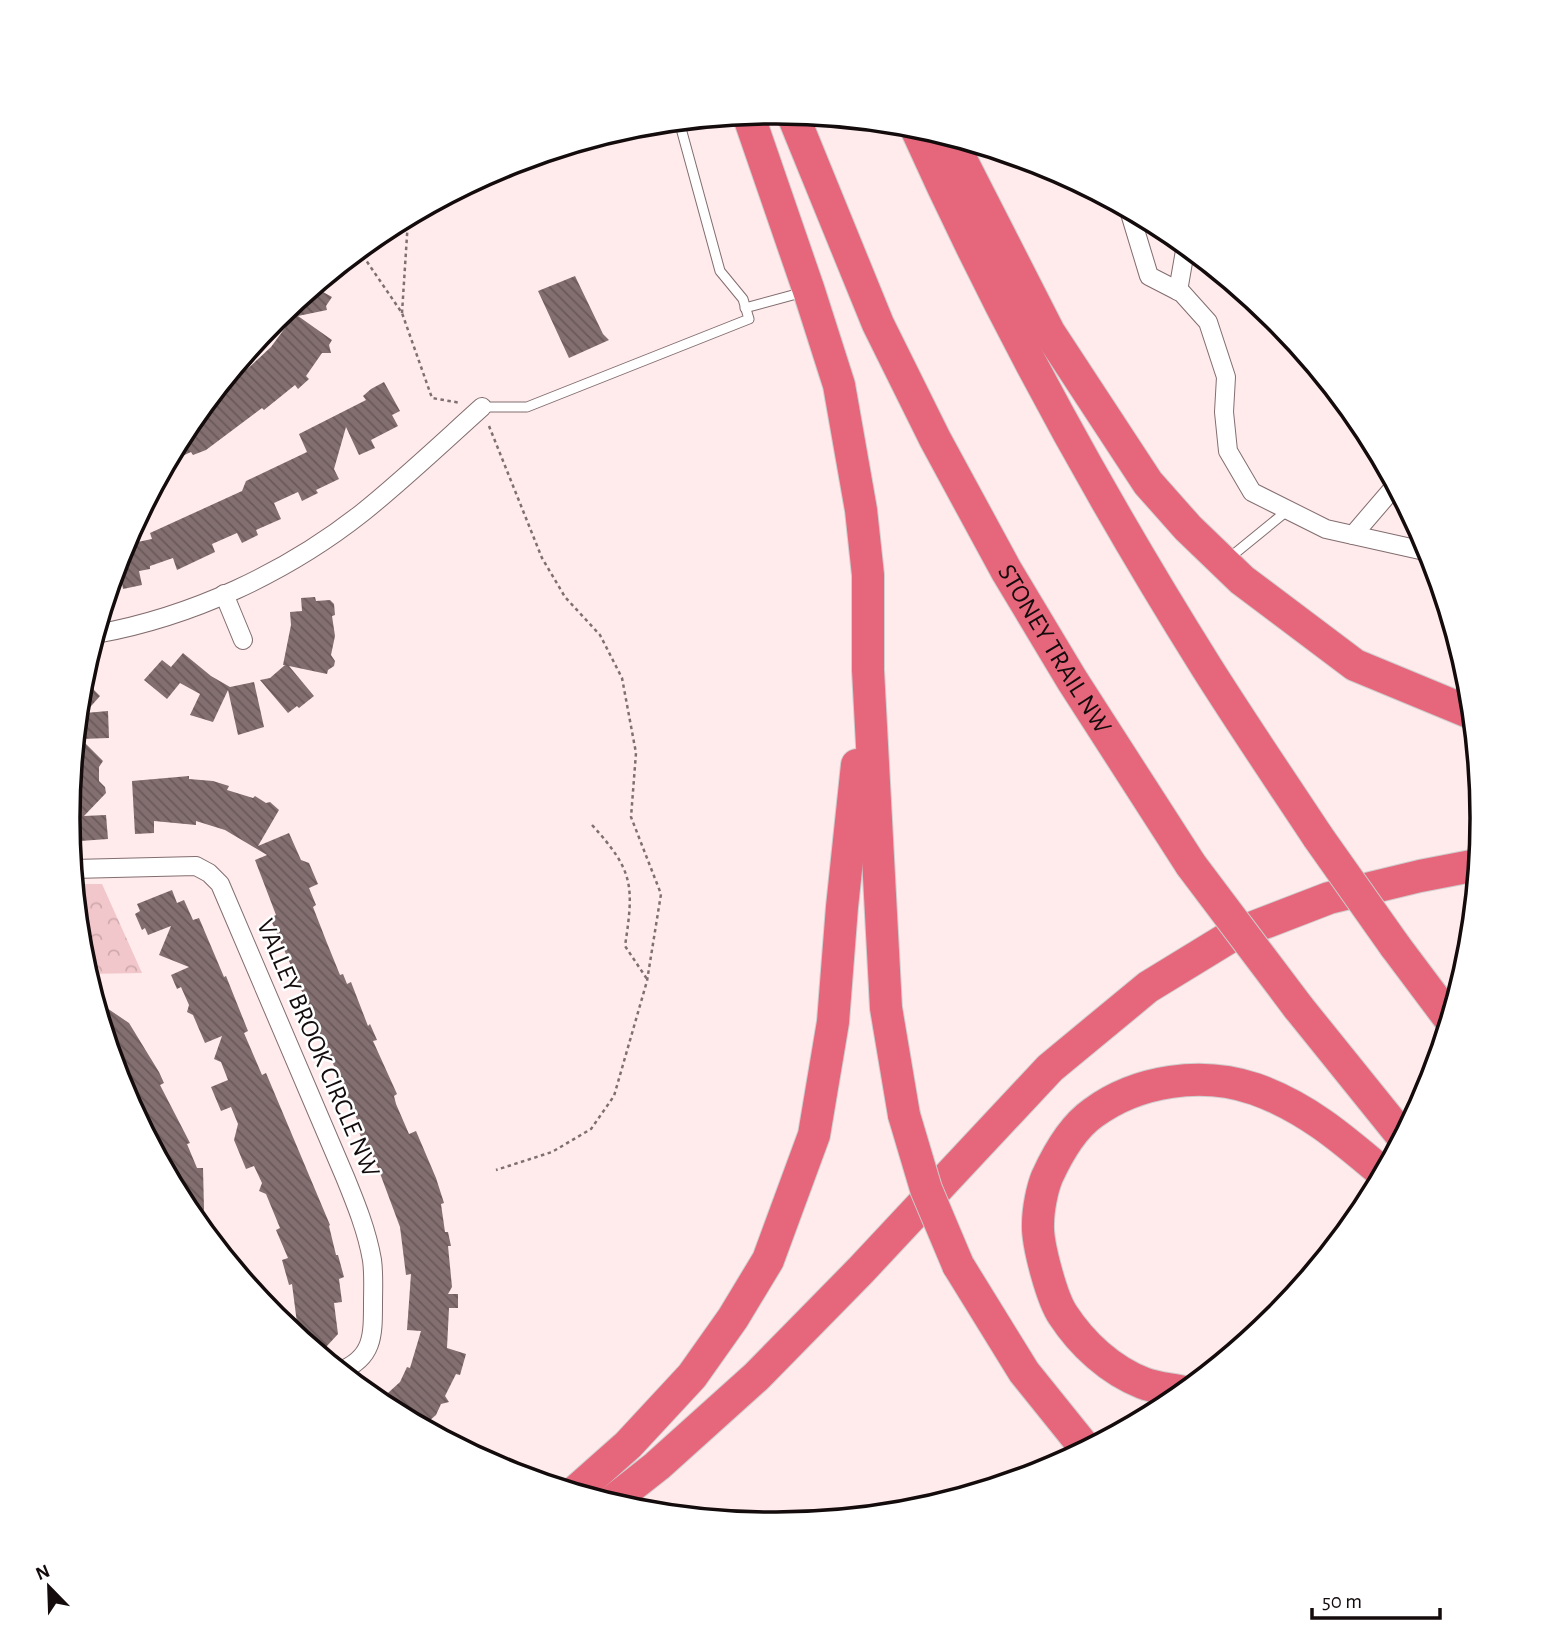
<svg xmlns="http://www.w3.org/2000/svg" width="1550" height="1636" viewBox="0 0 1550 1636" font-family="'Alegreya Sans',sans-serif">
  <defs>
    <pattern id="forest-crowns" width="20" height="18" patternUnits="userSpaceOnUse" patternTransform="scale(1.75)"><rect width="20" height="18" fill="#f2c7cb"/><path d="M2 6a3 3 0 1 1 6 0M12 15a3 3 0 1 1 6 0" fill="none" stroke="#cfaaad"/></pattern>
    <pattern id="building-back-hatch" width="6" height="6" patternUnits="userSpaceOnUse" patternTransform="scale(1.75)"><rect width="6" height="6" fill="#836e70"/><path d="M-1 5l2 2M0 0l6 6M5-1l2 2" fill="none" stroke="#6a595a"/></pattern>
  </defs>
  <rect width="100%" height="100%" fill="#ffeaec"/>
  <polygon fill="url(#forest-crowns)" points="102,884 142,973 87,974 82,955 75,884"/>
  <g fill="url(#building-back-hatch)">
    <polygon points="575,276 603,334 609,340 569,358 538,291"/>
    <polygon points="321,281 323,292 332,297 326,306 327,310 298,316 332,340 329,345 331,353 322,353 306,376 309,379 298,389 295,385 264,410 262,408 206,450 193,455 191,452 167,463 188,425 225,379 242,368 244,372 271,347 304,302 293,304"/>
    <polygon points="384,382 400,411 392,415 398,426 371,440 375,448 359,455 346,427 334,469 339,479 316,490 318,493 302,501 298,492 274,503 281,519 256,530 258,535 242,543 237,533 212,544 215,552 177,570 173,558 150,566 150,569 139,571 142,585 123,589 118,560 123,545 152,539 150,533 242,491 246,481 307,452 299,434 366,400 363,396 371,389"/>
    <polygon points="315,597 316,601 330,600 334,604 335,615 332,616 335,636 331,655 335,661 334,666 328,670 327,674 289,666 314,696 299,708 297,706 288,713 260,680 270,678 285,665 283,665 291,625 290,612 302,611 301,598"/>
    <polygon points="183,653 211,676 230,687 254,682 264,727 238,735 228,690 213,722 190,715 200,694 180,683 167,699 144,680 162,660 171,667"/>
    <polygon points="88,658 91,659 94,690 100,696 85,713 108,711 109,738 81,739 103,761 99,767 99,781 105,787 106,793 84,816 106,815 108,839 80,841 79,836 70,836 68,818 82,680"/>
    <polygon points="189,776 189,779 213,781 229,786 227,790 253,798 255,796 266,803 270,802 279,810 258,846 289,833 301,860 309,863 318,884 309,888 316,905 313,907 327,943 340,975 343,974 347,984 351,982 368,1026 370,1024 377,1040 373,1041 397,1094 394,1096 396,1104 409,1134 416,1131 436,1178 444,1203 441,1204 445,1232 448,1232 451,1246 448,1246 452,1287 448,1294 458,1294 458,1308 449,1308 447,1348 466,1354 460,1375 456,1374 445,1396 449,1402 441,1404 436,1415 422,1427 378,1402 400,1382 407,1367 410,1368 421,1331 407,1330 411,1274 406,1275 400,1227 378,1168 369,1148 366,1149 359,1132 362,1131 300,987 298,988 291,972 293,970 270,918 276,915 255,860 267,855 225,830 196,821 196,825 154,821 154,833 135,834 132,781"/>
    <polygon points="172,890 177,903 184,900 193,920 199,918 224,977 226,976 248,1031 244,1033 262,1075 266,1073 330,1225 329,1226 336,1255 338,1255 344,1277 339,1279 342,1302 334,1303 338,1334 326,1347 313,1348 284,1325 297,1323 292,1284 289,1285 282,1260 288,1258 276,1230 280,1228 266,1194 259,1191 262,1183 254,1166 246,1169 234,1140 238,1124 231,1107 221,1111 211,1087 228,1080 221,1062 214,1059 222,1036 205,1043 193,1015 187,1012 189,1005 181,987 177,989 171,975 189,967 159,955 171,926 148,935 145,928 142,930 135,914 140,911 137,904"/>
    <polygon points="95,1000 129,1023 159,1072 164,1083 160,1085 190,1143 187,1144 197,1168 203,1168 204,1209 199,1225 187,1210 122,1088"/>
  </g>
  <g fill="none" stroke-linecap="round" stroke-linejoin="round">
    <g stroke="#826d6f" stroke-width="11">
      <g id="service">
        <polyline points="745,308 804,292"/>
        <polyline points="482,407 527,407 749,319 743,299 720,271 679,121"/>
        <polyline points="1228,559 1288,510"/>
      </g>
    </g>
    <g stroke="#826d6f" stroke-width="20">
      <g id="minor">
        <polyline points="1129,210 1149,276 1182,293 1208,322 1226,377 1224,412 1228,451 1252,492 1326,529 1429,552"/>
        <polyline points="1178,291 1186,245"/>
        <polyline points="1353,535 1395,486"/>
        <polyline points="224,594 243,640"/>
        <path d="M96,634c95,-17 190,-61 266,-121 41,-33 80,-70 120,-106"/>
        <path d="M73,869l123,-3 13,7 11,11 125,293c11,27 22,54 27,83 2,14 1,30 1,44 0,32 0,54 -33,67"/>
      </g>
    </g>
    <g stroke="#d0cece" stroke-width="34">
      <g id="motorway">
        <path id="s1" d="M792,113l86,211 57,115 71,131 66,110 119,185"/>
        <polyline points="748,114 809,291 839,385 861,510 868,575 868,670 886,1008 904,1115"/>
        <path d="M915,126c84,187 183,368 292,542 36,57 74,113 111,169"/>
        <polyline points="949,136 1049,332 1148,483 1188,528 1242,580 1355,665 1471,713"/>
        <polyline points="1395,946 1449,1018"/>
        <polyline points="1298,1007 1402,1136"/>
        <polyline points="958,1265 1024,1372 1086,1449"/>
        <path d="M1184,1392c-13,-3 -29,-4 -41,-9 -33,-13 -61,-39 -80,-68 -11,-16 -26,-71 -25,-91 0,-14 4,-35 9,-47 10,-22 26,-50 46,-64 45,-33 109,-42 162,-24 51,18 88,50 128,84"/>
        <polyline points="575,1492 628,1445 692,1376 733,1318 768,1260 814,1135 833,1022 842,907 857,765"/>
        <polyline points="610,1503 657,1466 756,1377 861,1270 1050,1068 1148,987 1233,935 1329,898 1420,876 1477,865"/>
      </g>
    </g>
    <g stroke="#7e7071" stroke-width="2.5" stroke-dasharray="3.5 3.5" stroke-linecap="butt">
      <polyline points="359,250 402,313 432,398 461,403"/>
      <polyline points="402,313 408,220 411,215"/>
      <polyline points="489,426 542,558 565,597 600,635 622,678 636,753 631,817 661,894 647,981 614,1096 591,1129 552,1152 496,1170"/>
      <path d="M592,825c42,46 42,61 33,121l22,33"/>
    </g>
    <use href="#service" stroke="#fff" stroke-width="9"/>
    <use href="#minor" stroke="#fff" stroke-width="18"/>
    <use href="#motorway" stroke="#e6677c" stroke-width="32"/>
    <g stroke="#d0cece" stroke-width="34" stroke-linecap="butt">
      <g id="motorway-bridge">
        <polyline points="1318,837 1395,946"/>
        <polyline points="1191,865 1298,1007"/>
        <polyline points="904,1115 926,1189 958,1265"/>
      </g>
    </g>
    <use href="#motorway-bridge" stroke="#e6677c" stroke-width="32"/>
  </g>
  <g text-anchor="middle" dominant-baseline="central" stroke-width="5" stroke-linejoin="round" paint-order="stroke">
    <g font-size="26" fill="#130b0c" stroke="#fff">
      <text stroke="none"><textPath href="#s1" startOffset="598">STONEY TRAIL NW</textPath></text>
      <text transform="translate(318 1048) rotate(67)">VALLEY BROOK CIRCLE NW</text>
    </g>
  </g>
  <path d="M0 0H1550V1636H0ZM774 124H776A694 694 0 0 1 1470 818V818A694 694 0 0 1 776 1512H774A694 694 0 0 1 80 818V818A694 694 0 0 1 774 124Z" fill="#fff" fill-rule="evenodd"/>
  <path fill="none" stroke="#130b0c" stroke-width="3.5" d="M774 124H776A694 694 0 0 1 1470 818V818A694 694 0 0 1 776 1512H774A694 694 0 0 1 80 818V818A694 694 0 0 1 774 124Z"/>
  <g transform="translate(49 1587) rotate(337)" stroke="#ffffff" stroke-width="5" paint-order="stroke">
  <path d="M0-5L12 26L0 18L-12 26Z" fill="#130b0c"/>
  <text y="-10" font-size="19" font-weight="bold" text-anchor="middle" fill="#130b0c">N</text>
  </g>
  <path d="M1312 1608v10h128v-10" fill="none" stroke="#130b0c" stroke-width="3.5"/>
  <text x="1322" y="1608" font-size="21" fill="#130b0c" stroke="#ffffff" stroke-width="5" paint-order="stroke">50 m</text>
</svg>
